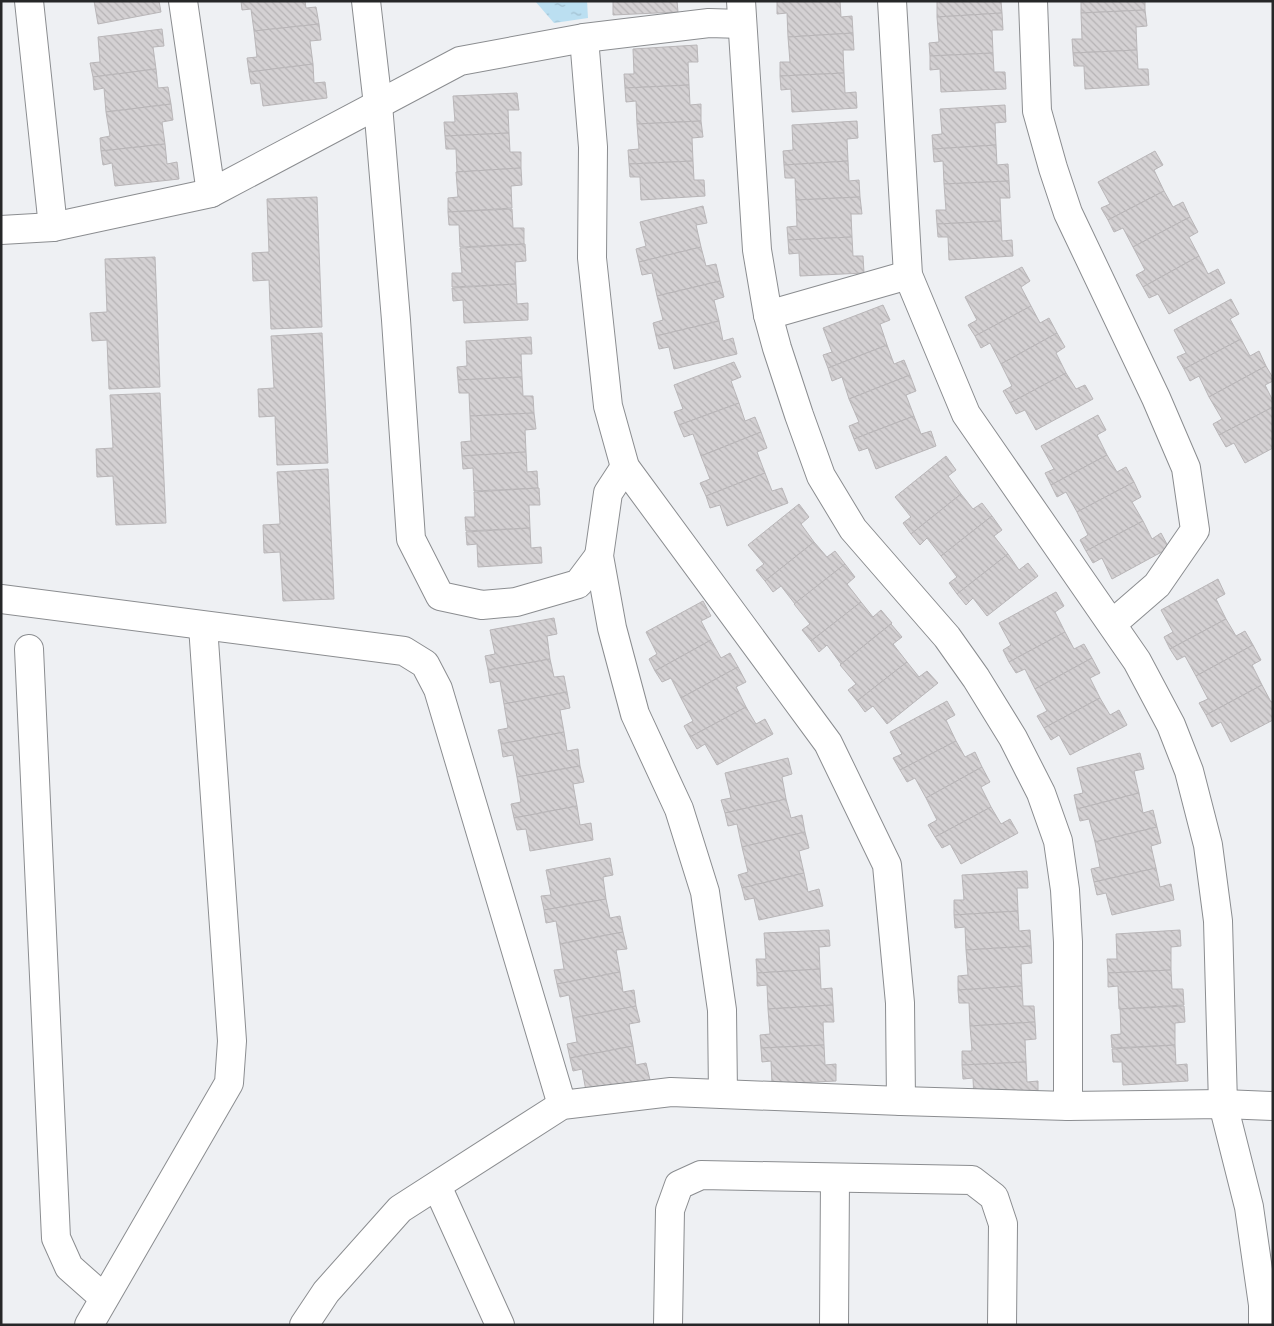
<svg xmlns="http://www.w3.org/2000/svg" width="1274" height="1326" viewBox="0 0 1274 1326" font-family="'Noto Sans',sans-serif">
  <defs>
    <pattern id="water-ripples" width="26" height="14" patternUnits="userSpaceOnUse" patternTransform="scale(1.25)"><rect width="26" height="14" fill="#bbdff1"/><path d="M2 4q2-2 4 0t4 0M15 11q2-2 4 0t4 0" fill="none" stroke="#a1bfcf"/></pattern>
    <pattern id="building-back-hatch" width="6" height="6" patternUnits="userSpaceOnUse" patternTransform="scale(1.25)"><rect width="6" height="6" fill="#d4d1d3"/><path d="M-1 5l2 2M0 0l6 6M5-1l2 2" fill="none" stroke="#b6b3b5"/></pattern>
  </defs>
  <rect width="100%" height="100%" fill="#eef0f3"/>
  <polygon fill="url(#water-ripples)" points="535,1 587,1 588,18 554,23"/>
  <g fill="url(#building-back-hatch)" stroke="#b9b6b8">
    <polygon points="94,1 159,1 161,12 98,24"/>
    <polygon points="241,1 305,1 306,8 316,7 319,24 254,31 251,9 242,10"/>
    <polygon points="613,1 677,1 678,12 613,15"/>
    <polygon points="777,1 840,1 841,17 852,16 853,33 788,37 787,13 777,14"/>
    <polygon points="937,1 1001,1 1002,13 937,17"/>
    <polygon points="1081,1 1145,1 1145,10 1081,13"/>
    <polygon points="1145,10 1147,26 1136,27 1137,50 1073,53 1072,39 1082,39 1081,13"/>
    <polygon points="1002,13 1003,30 992,30 993,53 930,56 929,43 939,42 937,17"/>
    <polygon points="319,24 321,40 310,41 313,64 249,72 247,58 257,57 254,31"/>
    <polygon points="162,29 164,46 153,47 156,69 93,77 90,63 100,62 98,37"/>
    <polygon points="853,33 854,50 843,50 844,73 780,76 780,62 790,62 788,37"/>
    <polygon points="697,45 698,62 688,62 689,85 625,88 624,74 634,74 633,49"/>
    <polygon points="1137,50 1138,69 1148,69 1149,85 1085,89 1084,66 1074,66 1073,53"/>
    <polygon points="993,53 994,72 1005,72 1006,89 941,92 940,69 930,70 930,56"/>
    <polygon points="313,64 314,83 325,82 327,98 263,106 260,83 251,84 249,72"/>
    <polygon points="156,69 158,88 168,87 171,104 106,112 104,88 94,90 93,77"/>
    <polygon points="844,73 845,93 856,92 857,108 792,112 791,89 781,90 780,76"/>
    <polygon points="689,85 690,105 701,104 701,121 637,124 636,101 626,102 625,88"/>
    <polygon points="517,93 519,110 508,110 509,133 445,136 444,122 455,122 453,96"/>
    <polygon points="171,104 173,120 162,122 165,144 101,151 100,138 110,136 106,112"/>
    <polygon points="1005,105 1006,122 995,123 996,145 933,149 932,135 942,134 940,109"/>
    <polygon points="701,121 703,137 692,138 693,161 629,164 628,150 639,149 637,124"/>
    <polygon points="857,121 858,138 847,139 848,161 784,165 783,151 793,150 792,125"/>
    <polygon points="509,133 510,152 521,152 521,168 457,172 456,149 446,149 445,136"/>
    <polygon points="165,144 167,164 177,162 179,179 115,186 112,163 103,165 101,151"/>
    <polygon points="996,145 997,165 1008,164 1009,181 944,184 943,161 934,162 933,149"/>
    <polygon points="1155,151 1163,165 1154,170 1164,191 1108,220 1101,208 1110,204 1098,182"/>
    <polygon points="693,161 694,180 704,180 705,196 641,200 640,177 630,177 629,164"/>
    <polygon points="848,161 849,181 859,180 860,197 796,200 795,178 785,178 784,165"/>
    <polygon points="521,168 522,185 511,186 512,208 448,212 448,198 458,197 456,172"/>
    <polygon points="1009,181 1010,198 1000,198 1001,221 937,224 936,210 946,210 944,184"/>
    <polygon points="1164,191 1173,207 1183,202 1190,217 1133,247 1123,228 1114,232 1108,220"/>
    <polygon points="317,197 322,327 271,329 269,280 253,281 252,253 269,252 267,199"/>
    <polygon points="860,197 862,214 851,214 852,237 788,240 787,227 797,226 796,200"/>
    <polygon points="703,206 707,223 696,225 701,247 639,262 636,249 646,246 640,222"/>
    <polygon points="512,209 513,228 524,228 524,244 460,247 459,225 449,225 448,212"/>
    <polygon points="1190,217 1198,232 1189,237 1199,256 1143,287 1136,275 1145,270 1133,247"/>
    <polygon points="1001,221 1002,241 1012,240 1013,256 949,260 948,237 938,237 937,224"/>
    <polygon points="852,237 853,256 863,256 864,273 800,276 799,253 789,254 788,240"/>
    <polygon points="525,244 526,261 515,262 516,284 452,287 452,273 462,273 460,248"/>
    <polygon points="701,247 706,266 716,264 720,281 657,296 652,273 642,275 639,262"/>
    <polygon points="1199,256 1208,274 1218,269 1225,283 1169,314 1158,294 1149,298 1143,287"/>
    <polygon points="155,257 160,387 109,389 107,340 92,341 90,313 107,312 105,259"/>
    <polygon points="1022,267 1030,281 1021,287 1031,306 975,336 968,325 977,320 965,297"/>
    <polygon points="720,281 724,297 714,300 719,321 656,336 653,323 663,320 657,296"/>
    <polygon points="516,284 517,304 528,303 528,320 464,323 463,300 453,301 452,288"/>
    <polygon points="1231,299 1239,314 1230,319 1241,339 1184,369 1177,357 1186,353 1174,330"/>
    <polygon points="883,305 890,320 880,324 887,345 828,368 823,355 832,352 823,328"/>
    <polygon points="1031,306 1040,323 1049,318 1057,333 1001,364 990,343 981,348 975,336"/>
    <polygon points="719,321 723,341 733,338 737,354 674,369 669,347 659,349 656,336"/>
    <polygon points="322,333 328,463 277,465 275,416 259,417 258,389 274,388 271,336"/>
    <polygon points="1057,333 1065,347 1056,353 1066,373 1010,403 1003,391 1012,386 1001,364"/>
    <polygon points="531,337 532,354 521,354 522,377 458,380 457,367 467,366 466,341"/>
    <polygon points="1241,339 1250,356 1259,351 1266,366 1209,397 1199,376 1190,381 1184,369"/>
    <polygon points="887,345 894,364 904,360 910,375 849,399 842,377 832,381 828,368"/>
    <polygon points="734,362 741,377 731,381 739,403 679,425 674,412 683,409 674,385"/>
    <polygon points="1266,366 1273,378 1273,381 1265,385 1273,401 1273,407 1219,435 1213,424 1222,419 1209,397"/>
    <polygon points="1066,373 1076,389 1085,385 1093,399 1036,430 1025,410 1016,414 1010,403"/>
    <polygon points="910,375 916,391 906,395 914,416 854,439 849,426 859,422 849,399"/>
    <polygon points="522,377 523,396 533,396 534,413 470,416 469,393 459,393 458,380"/>
    <polygon points="160,393 166,523 116,525 113,476 97,477 96,449 113,448 110,395"/>
    <polygon points="739,403 745,421 755,417 761,432 701,456 693,434 684,437 679,425"/>
    <polygon points="1273,407 1273,448 1245,463 1234,443 1226,447 1219,435"/>
    <polygon points="534,413 536,429 525,430 526,452 462,456 461,442 471,441 470,416"/>
    <polygon points="1098,415 1106,430 1097,435 1107,455 1051,485 1045,473 1054,469 1041,446"/>
    <polygon points="914,416 921,434 931,431 936,446 876,469 868,448 859,451 854,439"/>
    <polygon points="761,432 767,448 757,452 765,473 706,496 700,483 710,479 701,456"/>
    <polygon points="526,452 527,472 537,471 538,488 474,491 473,468 463,469 462,456"/>
    <polygon points="1107,455 1117,472 1126,467 1134,482 1077,512 1066,492 1057,497 1051,485"/>
    <polygon points="946,456 956,470 948,476 961,494 911,534 903,523 911,517 895,497"/>
    <polygon points="328,469 334,599 283,601 280,552 264,553 263,525 280,524 277,472"/>
    <polygon points="765,473 772,491 782,488 788,503 727,526 720,505 710,508 706,496"/>
    <polygon points="1134,482 1141,497 1132,502 1143,521 1086,551 1080,540 1088,535 1077,512"/>
    <polygon points="539,488 540,505 529,505 530,528 466,531 465,517 475,517 474,492"/>
    <polygon points="961,494 973,509 982,503 992,516 941,556 927,538 920,545 911,534"/>
    <polygon points="799,504 809,517 801,524 814,542 765,581 756,570 764,564 748,545"/>
    <polygon points="992,516 1002,530 994,536 1008,554 957,594 949,583 957,577 941,556"/>
    <polygon points="1143,521 1152,539 1161,533 1169,548 1112,579 1102,558 1093,563 1086,551"/>
    <polygon points="530,528 531,548 541,547 542,563 478,567 477,544 467,545 466,532"/>
    <polygon points="814,542 827,557 835,551 845,564 795,604 781,586 773,592 765,581"/>
    <polygon points="1008,554 1019,570 1028,563 1038,576 987,616 973,598 966,605 957,594"/>
    <polygon points="845,564 855,577 847,584 861,602 811,641 802,630 810,624 794,604"/>
    <polygon points="1218,579 1225,594 1216,599 1226,619 1170,649 1164,637 1173,632 1161,610"/>
    <polygon points="1056,592 1064,606 1055,612 1065,632 1009,662 1003,650 1011,645 999,623"/>
    <polygon points="703,601 711,616 701,621 711,640 655,671 649,659 657,654 646,632"/>
    <polygon points="861,602 873,617 881,610 892,623 841,664 827,645 819,652 811,641"/>
    <polygon points="554,618 557,634 547,636 550,659 488,670 485,656 495,654 490,630"/>
    <polygon points="1226,619 1236,636 1245,631 1253,645 1196,676 1185,656 1177,660 1170,649"/>
    <polygon points="891,624 902,637 893,644 907,662 857,701 848,690 856,684 840,665"/>
    <polygon points="1065,632 1074,649 1084,644 1092,658 1035,689 1025,669 1016,673 1009,662"/>
    <polygon points="711,640 721,658 730,653 738,667 681,698 671,678 662,682 655,671"/>
    <polygon points="1253,645 1261,660 1252,665 1262,685 1206,715 1199,703 1208,699 1196,676"/>
    <polygon points="1092,658 1100,673 1090,678 1100,698 1044,728 1037,716 1047,711 1035,689"/>
    <polygon points="550,659 554,677 564,676 567,692 504,704 500,681 490,683 488,670"/>
    <polygon points="907,662 919,677 927,671 938,683 887,724 873,706 865,712 857,701"/>
    <polygon points="738,667 746,682 736,687 746,707 690,737 684,726 693,721 681,698"/>
    <polygon points="1262,685 1271,702 1273,701 1273,720 1231,742 1221,722 1212,727 1206,715"/>
    <polygon points="567,692 570,708 560,710 564,732 501,744 498,730 508,728 504,704"/>
    <polygon points="1100,698 1110,715 1119,710 1127,725 1070,755 1059,735 1051,740 1044,728"/>
    <polygon points="947,701 955,715 946,720 956,741 900,770 893,758 902,754 890,732"/>
    <polygon points="746,707 756,724 765,719 773,734 717,765 705,744 697,749 690,737"/>
    <polygon points="564,732 567,751 578,749 580,766 517,777 513,755 503,757 501,744"/>
    <polygon points="956,741 965,757 975,752 982,767 926,798 915,778 907,782 900,770"/>
    <polygon points="1140,753 1144,769 1134,771 1139,793 1077,809 1074,795 1083,793 1077,768"/>
    <polygon points="788,758 792,774 782,777 786,799 725,813 721,800 731,798 725,773"/>
    <polygon points="580,766 584,782 573,784 577,806 514,818 511,804 521,802 517,777"/>
    <polygon points="982,767 990,782 981,787 991,807 935,837 928,825 937,820 926,798"/>
    <polygon points="1139,793 1143,813 1153,810 1157,827 1095,842 1089,819 1080,821 1077,809"/>
    <polygon points="786,799 791,818 802,815 805,832 742,847 737,824 728,826 725,813"/>
    <polygon points="577,806 580,825 591,823 593,840 530,851 526,829 517,830 514,818"/>
    <polygon points="991,807 1001,824 1010,819 1018,833 961,864 950,844 942,848 935,837"/>
    <polygon points="1157,827 1161,843 1151,846 1156,868 1094,882 1091,869 1100,867 1095,842"/>
    <polygon points="805,832 809,848 799,851 804,873 742,888 738,875 748,872 742,847"/>
    <polygon points="610,858 613,875 603,877 606,899 544,910 541,896 551,895 546,870"/>
    <polygon points="1156,868 1160,887 1171,884 1174,900 1112,915 1106,893 1097,895 1094,882"/>
    <polygon points="1027,871 1028,888 1017,888 1018,911 954,915 954,900 964,900 962,875"/>
    <polygon points="804,873 808,892 819,889 823,906 759,920 754,898 745,900 742,888"/>
    <polygon points="606,899 610,918 620,916 623,932 560,944 556,921 546,923 544,910"/>
    <polygon points="1018,911 1019,931 1030,930 1031,946 966,950 965,927 955,928 954,915"/>
    <polygon points="829,930 830,946 819,947 820,969 757,973 756,959 766,959 764,933"/>
    <polygon points="1180,930 1181,946 1171,947 1171,970 1108,973 1107,959 1117,959 1116,934"/>
    <polygon points="623,932 627,949 616,950 620,972 557,984 554,970 564,969 560,944"/>
    <polygon points="1031,946 1032,963 1021,964 1022,986 958,990 958,976 968,975 966,950"/>
    <polygon points="820,969 821,989 832,988 833,1005 768,1009 767,985 757,986 757,973"/>
    <polygon points="1171,970 1172,989 1183,989 1184,1005 1119,1009 1118,986 1108,987 1108,973"/>
    <polygon points="620,972 623,992 634,990 636,1006 573,1018 569,995 560,997 557,984"/>
    <polygon points="1022,986 1023,1006 1034,1006 1035,1022 970,1026 969,1003 959,1003 958,990"/>
    <polygon points="833,1005 834,1022 823,1022 824,1045 761,1048 760,1035 770,1034 768,1009"/>
    <polygon points="636,1006 640,1022 629,1024 633,1046 570,1058 567,1044 577,1042 573,1018"/>
    <polygon points="1184,1006 1185,1022 1175,1023 1175,1045 1112,1048 1111,1035 1121,1034 1120,1009"/>
    <polygon points="1035,1022 1036,1039 1025,1040 1026,1062 962,1065 962,1051 972,1051 970,1026"/>
    <polygon points="824,1045 825,1065 836,1064 836,1081 772,1084 771,1061 762,1062 761,1048"/>
    <polygon points="1175,1045 1176,1065 1187,1064 1188,1081 1123,1085 1122,1062 1113,1062 1112,1049"/>
    <polygon points="633,1046 636,1065 646,1063 650,1080 586,1091 582,1069 573,1071 570,1058"/>
    <polygon points="1026,1062 1027,1082 1038,1081 1038,1098 974,1101 973,1078 963,1079 962,1065"/>
  </g>
  <g fill="none" stroke-linecap="round" stroke-linejoin="round">
    <g stroke="#8b8d90" stroke-width="30">
      <g id="minor">
        <polyline points="29,1 53,227"/>
        <polyline points="183,1 211,193"/>
        <polyline points="366,1 378,105 396,320 411,539 440,596 482,605 516,602 578,584 599,556"/>
        <polyline points="741,1 757,250 768,315 777,348 799,415 821,476 853,529 947,637 976,678 1013,738 1041,793 1058,841 1065,890 1068,942 1068,1106"/>
        <polyline points="892,1 908,275 966,414 1137,661 1171,725 1189,771 1208,845 1218,921 1223,1104 1249,1207 1263,1305 1263,1325"/>
        <polyline points="1033,1 1037,111 1053,168 1068,213 1156,398 1186,468 1195,530 1157,585 1112,624"/>
        <polyline points="584,38 593,147 592,258 608,406 625,467 828,743 887,865 900,1003 901,1101"/>
        <polyline points="1,230 53,227 211,193 460,61 584,38 709,23 742,24"/>
        <polyline points="768,315 908,275"/>
        <polyline points="625,467 608,493 599,556 612,628 635,714 679,809 705,892 722,1010 723,1094"/>
        <polyline points="1,599 404,651 425,664 438,689 562,1105"/>
        <polyline points="29,649 56,1238 69,1267 104,1298"/>
        <polyline points="437,1186 500,1325"/>
        <polyline points="89,1325 229,1083 232,1041 203,626"/>
        <polyline points="304,1325 326,1292 400,1209 562,1105 671,1092 901,1101 1068,1106 1223,1104 1273,1106"/>
        <polyline points="668,1325 670,1210 679,1185 701,1175 972,1180 994,1197 1003,1224 1002,1325"/>
        <polyline points="834,1325 835,1178"/>
      </g>
    </g>
    <use href="#minor" stroke="#fff" stroke-width="28"/>
  </g>
  <rect width="1274" height="1326" fill="none" stroke="#262728" stroke-width="5"/>
</svg>
